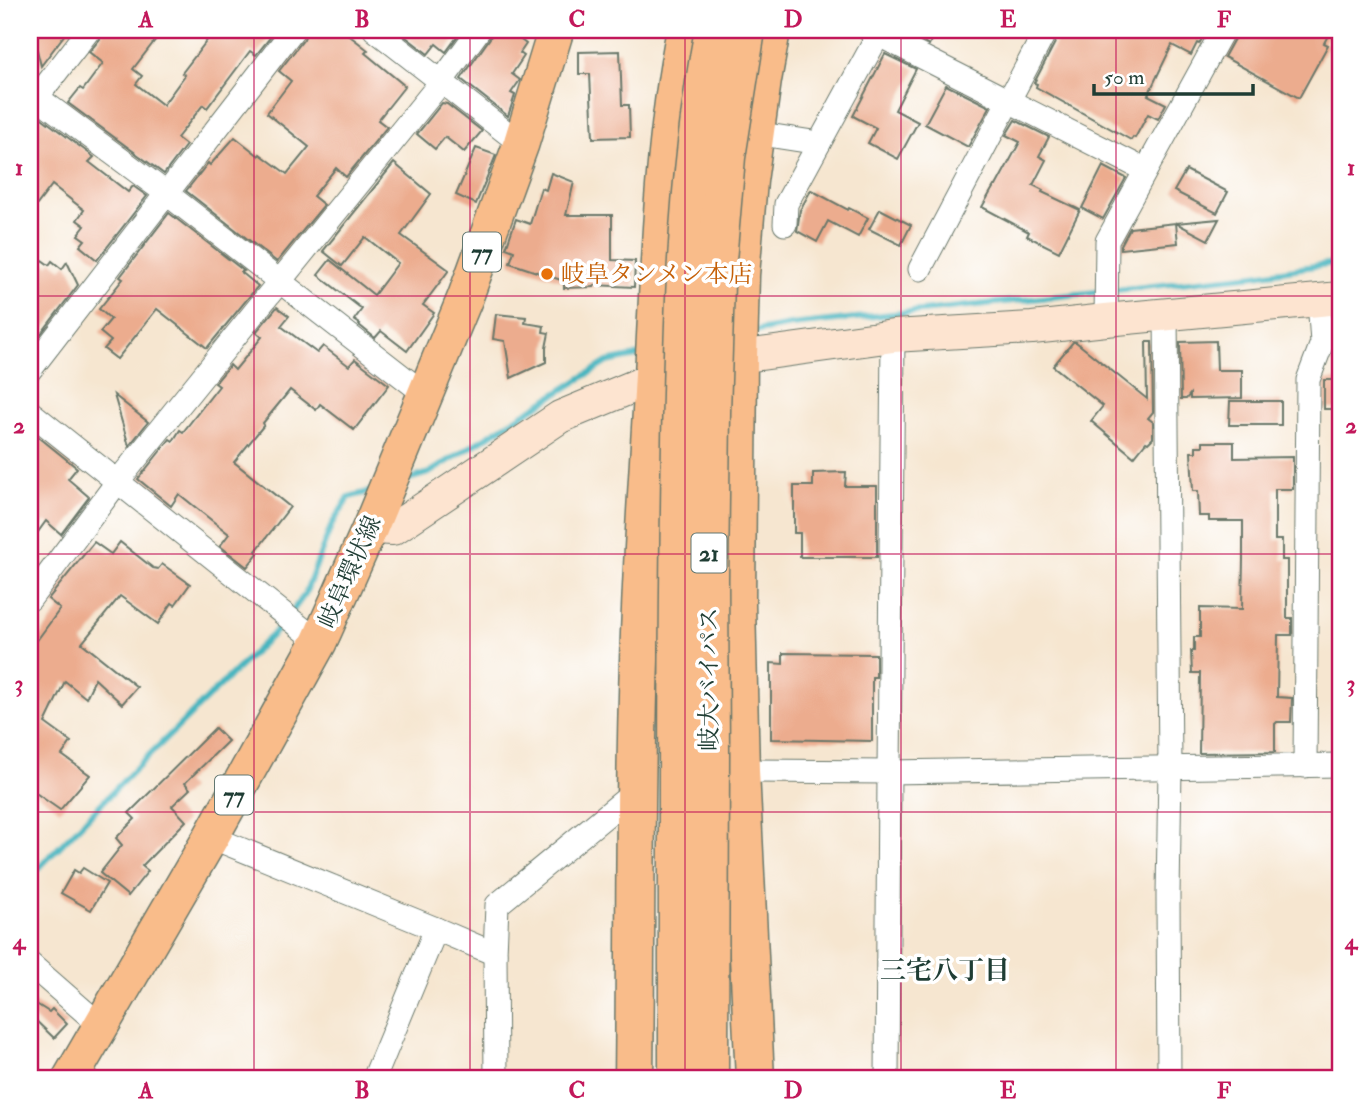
<svg xmlns="http://www.w3.org/2000/svg" width="1370" height="1109" viewBox="0 0 1370 1109" font-family="'IM FELL Double Pica','Noto Serif JP',serif">
  <rect width="100%" height="100%" fill="#fff"/>
  <filter id="ink" filterUnits="userSpaceOnUse"><feTurbulence type="fractalNoise" baseFrequency=".0143" numOctaves="2"/><feDisplacementMap in="SourceGraphic" scale="14" xChannelSelector="R" yChannelSelector="G"/><feConvolveMatrix kernelMatrix="1 2 1 2 8 2 1 2 1" color-interpolation-filters="sRGB"/></filter>
  <filter id="wash" filterUnits="userSpaceOnUse"><feTurbulence type="fractalNoise" baseFrequency=".00686" numOctaves="4" result="noise"/><feDisplacementMap in="SourceGraphic" scale="28" xChannelSelector="R" yChannelSelector="G"/><feGaussianBlur stdDeviation="1.57" result="paint"/><feColorMatrix in="noise" values="0 0 0 0 0 0 0 0 0 0 0 0 0 0 0 0 0 1.4 0 .05"/><feComposite in="paint" operator="in"/></filter>
  <g filter="url(#wash)">
    <rect width="100%" height="100%" fill="#f6e6d0"/>
    <g fill="none" stroke-linecap="round" stroke-linejoin="round">
      <g stroke="#46b5c0" stroke-width="6">
        <polyline points="752,332 791,325 1255,275 1334,263 1340,264"/>
        <polyline points="403,481 429,473 607,362 641,355"/>
        <polyline points="30,877 136,768 281,626 305,594 332,524 349,497 372,491"/>
      </g>
    </g>
    <g id="blocks">
      <g fill="#ecac8e">
        <polygon points="32,30 71,30 67,35 65,34 41,66"/>
        <polygon points="103,30 163,30 133,69 142,76 136,84 163,105 185,75 182,73 215,30 276,30 256,55 250,51 207,108 203,105 177,138 186,145 164,174 68,103 80,88 83,90 103,63 89,52 100,39"/>
        <polygon points="307,30 342,30 368,50 365,53 405,86 378,120 387,127 346,177 336,168 313,196 324,205 277,262 186,191 208,163 210,165 235,137 259,156 260,154 287,174 309,147 267,113 291,81 279,71 304,39"/>
        <polygon points="397,30 462,30 446,52 436,44 428,54"/>
        <polygon points="493,30 529,30 521,40 526,44 520,53 524,56 512,74 520,80 511,93 515,95 508,116 461,79 490,38"/>
        <polygon points="909,30 936,30 929,45 907,34"/>
        <polygon points="1060,30 1207,30 1199,44 1197,43 1191,55 1172,45 1148,95 1166,104 1158,119 1148,114 1135,138 1133,137 1131,140 1036,87 1037,84 1034,83 1058,37"/>
        <polygon points="1237,30 1331,30 1324,43 1328,45 1299,98 1224,57 1235,37"/>
        <polygon points="620,51 622,105 629,105 630,137 593,138 590,74 579,74 579,52"/>
        <polygon points="885,54 916,69 895,110 918,122 898,159 868,143 876,128 853,116"/>
        <polygon points="946,85 990,107 968,147 925,124"/>
        <polygon points="442,103 447,104 482,131 464,152 445,137 435,149 417,134"/>
        <polygon points="39,116 94,157 89,162 128,192 133,186 147,196 97,260 80,246 85,240 78,235 85,226 77,220 84,210 52,185 30,214 30,123 32,119"/>
        <polygon points="1015,120 1049,137 1039,156 1046,160 1033,185 1043,190 1042,192 1080,210 1059,252 1027,236 1029,232 982,207 994,186 996,186 1020,142 1006,135"/>
        <polygon points="476,148 496,155 476,204 456,195"/>
        <polygon points="394,163 431,194 401,235 449,270 423,305 434,313 407,351 381,331 375,338 359,325 360,324 354,320 362,309 318,275 330,260 374,295 398,263 365,237 342,266 323,251"/>
        <polygon points="1103,166 1126,178 1103,219 1082,208"/>
        <polygon points="1186,170 1228,192 1217,213 1174,191"/>
        <polygon points="551,173 574,182 566,215 612,215 612,260 635,261 634,287 594,285 594,287 564,288 564,281 510,263 514,251 506,248 516,219 530,224 541,188 546,190"/>
        <polygon points="811,190 848,210 849,208 868,218 858,237 828,221 817,242 797,231 800,210"/>
        <polygon points="880,209 911,225 901,245 869,229"/>
        <polygon points="169,213 244,271 241,272 258,286 207,348 157,309 117,359 104,349 111,341 100,332 111,319 99,309 123,279 120,277"/>
        <polygon points="1219,219 1208,240 1176,223 1178,243 1121,249 1121,245 1130,228 1176,223"/>
        <polygon points="42,260 49,265 52,261 62,269 67,262 78,285 40,335 30,327 30,275"/>
        <polygon points="277,307 289,316 281,326 317,353 323,346 349,366 355,359 389,385 354,430 320,404 316,410 290,390 263,423 264,425 234,462 290,507 256,551 258,553 247,567 220,546 229,534 210,519 179,494 171,506 138,479 170,439 173,441 180,430 183,432 219,386 215,383 230,365 235,370 262,337 256,332"/>
        <polygon points="496,314 526,317 525,323 544,326 543,332 549,333 546,348 546,362 511,378 505,341 493,339"/>
        <polygon points="1216,341 1217,370 1242,370 1242,398 1190,399 1190,394 1186,399 1181,399 1180,342"/>
        <polygon points="1073,342 1076,342 1147,399 1146,342 1152,342 1153,412 1148,418 1153,422 1153,438 1148,443 1146,442 1134,457 1091,421 1103,406 1053,366"/>
        <rect x="1324" y="380" width="16" height="29"/>
        <polygon points="114,395 148,422 129,446"/>
        <polygon points="1230,401 1281,401 1281,425 1229,425"/>
        <polygon points="30,430 77,468 68,479 89,497 61,534 46,521 30,543"/>
        <polygon points="1203,442 1234,442 1234,458 1293,457 1293,489 1275,489 1275,540 1282,540 1282,560 1287,560 1287,618 1292,618 1292,635 1278,635 1277,697 1292,698 1291,722 1277,722 1275,724 1275,752 1199,753 1200,673 1192,673 1191,651 1194,651 1194,637 1200,637 1200,608 1242,609 1243,559 1243,521 1209,521 1209,516 1199,516 1198,491 1193,491 1191,452 1196,452 1196,446 1203,446"/>
        <polygon points="846,472 845,486 877,486 877,557 800,557 800,533 794,533 794,486 813,486 813,473"/>
        <polygon points="94,542 111,554 120,542 153,568 158,569 162,564 190,584 175,605 172,603 158,624 120,596 82,643 137,687 122,704 95,679 86,698 65,681 45,723 71,742 62,755 90,775 60,810 30,789 30,650 60,609 48,599"/>
        <polygon points="783,653 876,654 876,677 872,677 872,741 771,739 771,663 783,664"/>
        <polygon points="215,728 228,741 185,783 190,789 172,806 186,821 142,866 148,871 128,896 100,873 122,845 116,838 135,819 129,813"/>
        <polygon points="83,868 107,883 91,910 61,893 74,870 79,873"/>
        <polygon points="30,1000 49,1012 52,1009 67,1024 54,1038 30,1015"/>
      </g>
    </g>
  </g>
  <g filter="url(#ink)">
    <use href="#blocks" fill-opacity="0" stroke="#6a786b" stroke-width="2"/>
    <g fill="none" stroke-linecap="round" stroke-linejoin="round">
      <g stroke="#6a786b" stroke-width="25">
        <g id="street">
          <polyline points="375,30 521,144"/>
          <polyline points="869,30 1145,170"/>
          <polyline points="30,92 166,193 426,395"/>
          <polyline points="30,106 89,30"/>
          <polyline points="755,133 819,143"/>
          <polyline points="785,224 786,204 881,30"/>
          <polyline points="920,269 1046,30"/>
          <polyline points="1166,314 1170,768 1168,895 1169,1079"/>
          <polyline points="1106,320 1107,241 1223,30"/>
          <polyline points="30,370 293,30"/>
          <polyline points="30,412 319,642"/>
          <polyline points="30,599 118,481 441,82 479,30"/>
          <polyline points="1305,766 1308,380 1322,343 1319,300"/>
          <polyline points="740,771 889,772 1340,765"/>
          <polyline points="211,837 436,929 495,954"/>
          <polyline points="30,964 101,1026"/>
          <polyline points="374,1079 436,929"/>
          <polyline points="496,1079 495,954 497,905 637,790"/>
          <polyline points="887,1079 889,772 893,336"/>
        </g>
      </g>
      <g stroke="#6a786b" stroke-width="34">
        <polyline id="secondary" points="370,528 393,529 560,417 649,380 738,357 893,336 1032,328 1106,320 1340,298"/>
      </g>
      <g stroke="#6a786b" stroke-width="38">
        <polyline id="primary" points="70,1079 211,837 319,642 370,528 465,298 521,144 556,30"/>
      </g>
      <g stroke="#6a786b" stroke-width="41">
        <g id="highway">
          <path d="M634,1079c2,-156 0,-313 7,-470 3,-72 8,-144 12,-216 7,-122 9,-243 33,-363"/>
          <polyline points="755,1079 740,771 736,604 738,357 740,275 748,181 762,80 771,30"/>
        </g>
      </g>
      <use href="#street" stroke="#fff" stroke-width="23"/>
      <use href="#secondary" stroke="#fde4d0" stroke-width="32"/>
      <use href="#primary" stroke="#f9bc8a" stroke-width="35"/>
      <use href="#highway" stroke="#f9bc8a" stroke-width="38"/>
      <g stroke="#6a786b" stroke-width="41" stroke-linecap="butt">
        <g id="highway-bridge">
          <path d="M678,1079c0,-190 -1,-380 2,-570 2,-160 4,-322 34,-479"/>
          <polyline points="709,1079 710,754 709,579 711,413 715,283 726,157 746,30"/>
        </g>
      </g>
      <use href="#highway-bridge" stroke="#f9bc8a" stroke-width="38"/>
    </g>
  </g>
  <path fill="none" stroke="#c2185b" stroke-width="2" stroke-opacity="0.55" d="M254,30v1049M470,30v1049M685,30v1049M901,30v1049M1116,30v1049M30,296h1310M30,554h1310M30,812h1310"/>
  <circle fill="#e8710a" stroke="#fff" stroke-width="2.5" cx="547" cy="274" r="7"/>
  <g text-anchor="middle" dominant-baseline="central" stroke-width="7" stroke-linejoin="round" paint-order="stroke">
    <g fill="#fff" stroke="#627771" stroke-width="2">
      <rect x="463" y="232.5" width="38" height="39" rx="5"/>
      <rect x="691.5" y="533.5" width="35" height="39" rx="5"/>
      <rect x="215" y="775.5" width="38" height="39" rx="5"/>
    </g>
    <g font-size="23" font-weight="bold" fill="#1f3d34">
      <text x="482" y="252">77</text>
      <text x="709" y="553">21</text>
      <text x="234" y="795">77</text>
    </g>
    <g font-size="24" fill="#c56008" stroke="#fff" text-anchor="start">
      <text x="561" y="274">岐阜タンメン本店</text>
    </g>
    <g font-size="24" fill="#1f3d34" stroke="#fff">
      <text transform="translate(350 572) rotate(-66)">岐阜環状線</text>
      <text transform="translate(709 679) rotate(-90)">岐大バイパス</text>
    </g>
    <g font-size="26" font-weight="bold" fill="#1f3d34" stroke="#fff">
      <text x="945" y="971">三宅八丁目</text>
    </g>
  </g>
  <rect width="1370" height="1109" fill="none" stroke="#fff" stroke-width="77"/>
  <path d="M1094 84v10h159v-10" fill="none" stroke="#1f3d34" stroke-width="3.5"/>
  <text x="1104" y="84" font-size="21" fill="#1f3d34" stroke="#ffffff" stroke-width="5" paint-order="stroke">50 m</text>
  <rect x="38" y="38" width="1294" height="1032" fill="none" stroke="#c2185b" stroke-width="2.5"/>
  <g font-size="23" text-anchor="middle" font-weight="bold" fill="#c2185b">
    <text x="146" y="27">A</text>
    <text x="362" y="27">B</text>
    <text x="577" y="27">C</text>
    <text x="793" y="27">D</text>
    <text x="1008" y="27">E</text>
    <text x="1224" y="27">F</text>
    <text x="19" y="175">1</text>
    <text x="1351" y="175">1</text>
    <text x="19" y="433">2</text>
    <text x="1351" y="433">2</text>
    <text x="19" y="691">3</text>
    <text x="1351" y="691">3</text>
    <text x="19" y="949">4</text>
    <text x="1351" y="949">4</text>
    <text x="146" y="1098">A</text>
    <text x="362" y="1098">B</text>
    <text x="577" y="1098">C</text>
    <text x="793" y="1098">D</text>
    <text x="1008" y="1098">E</text>
    <text x="1224" y="1098">F</text>
  </g>
</svg>
